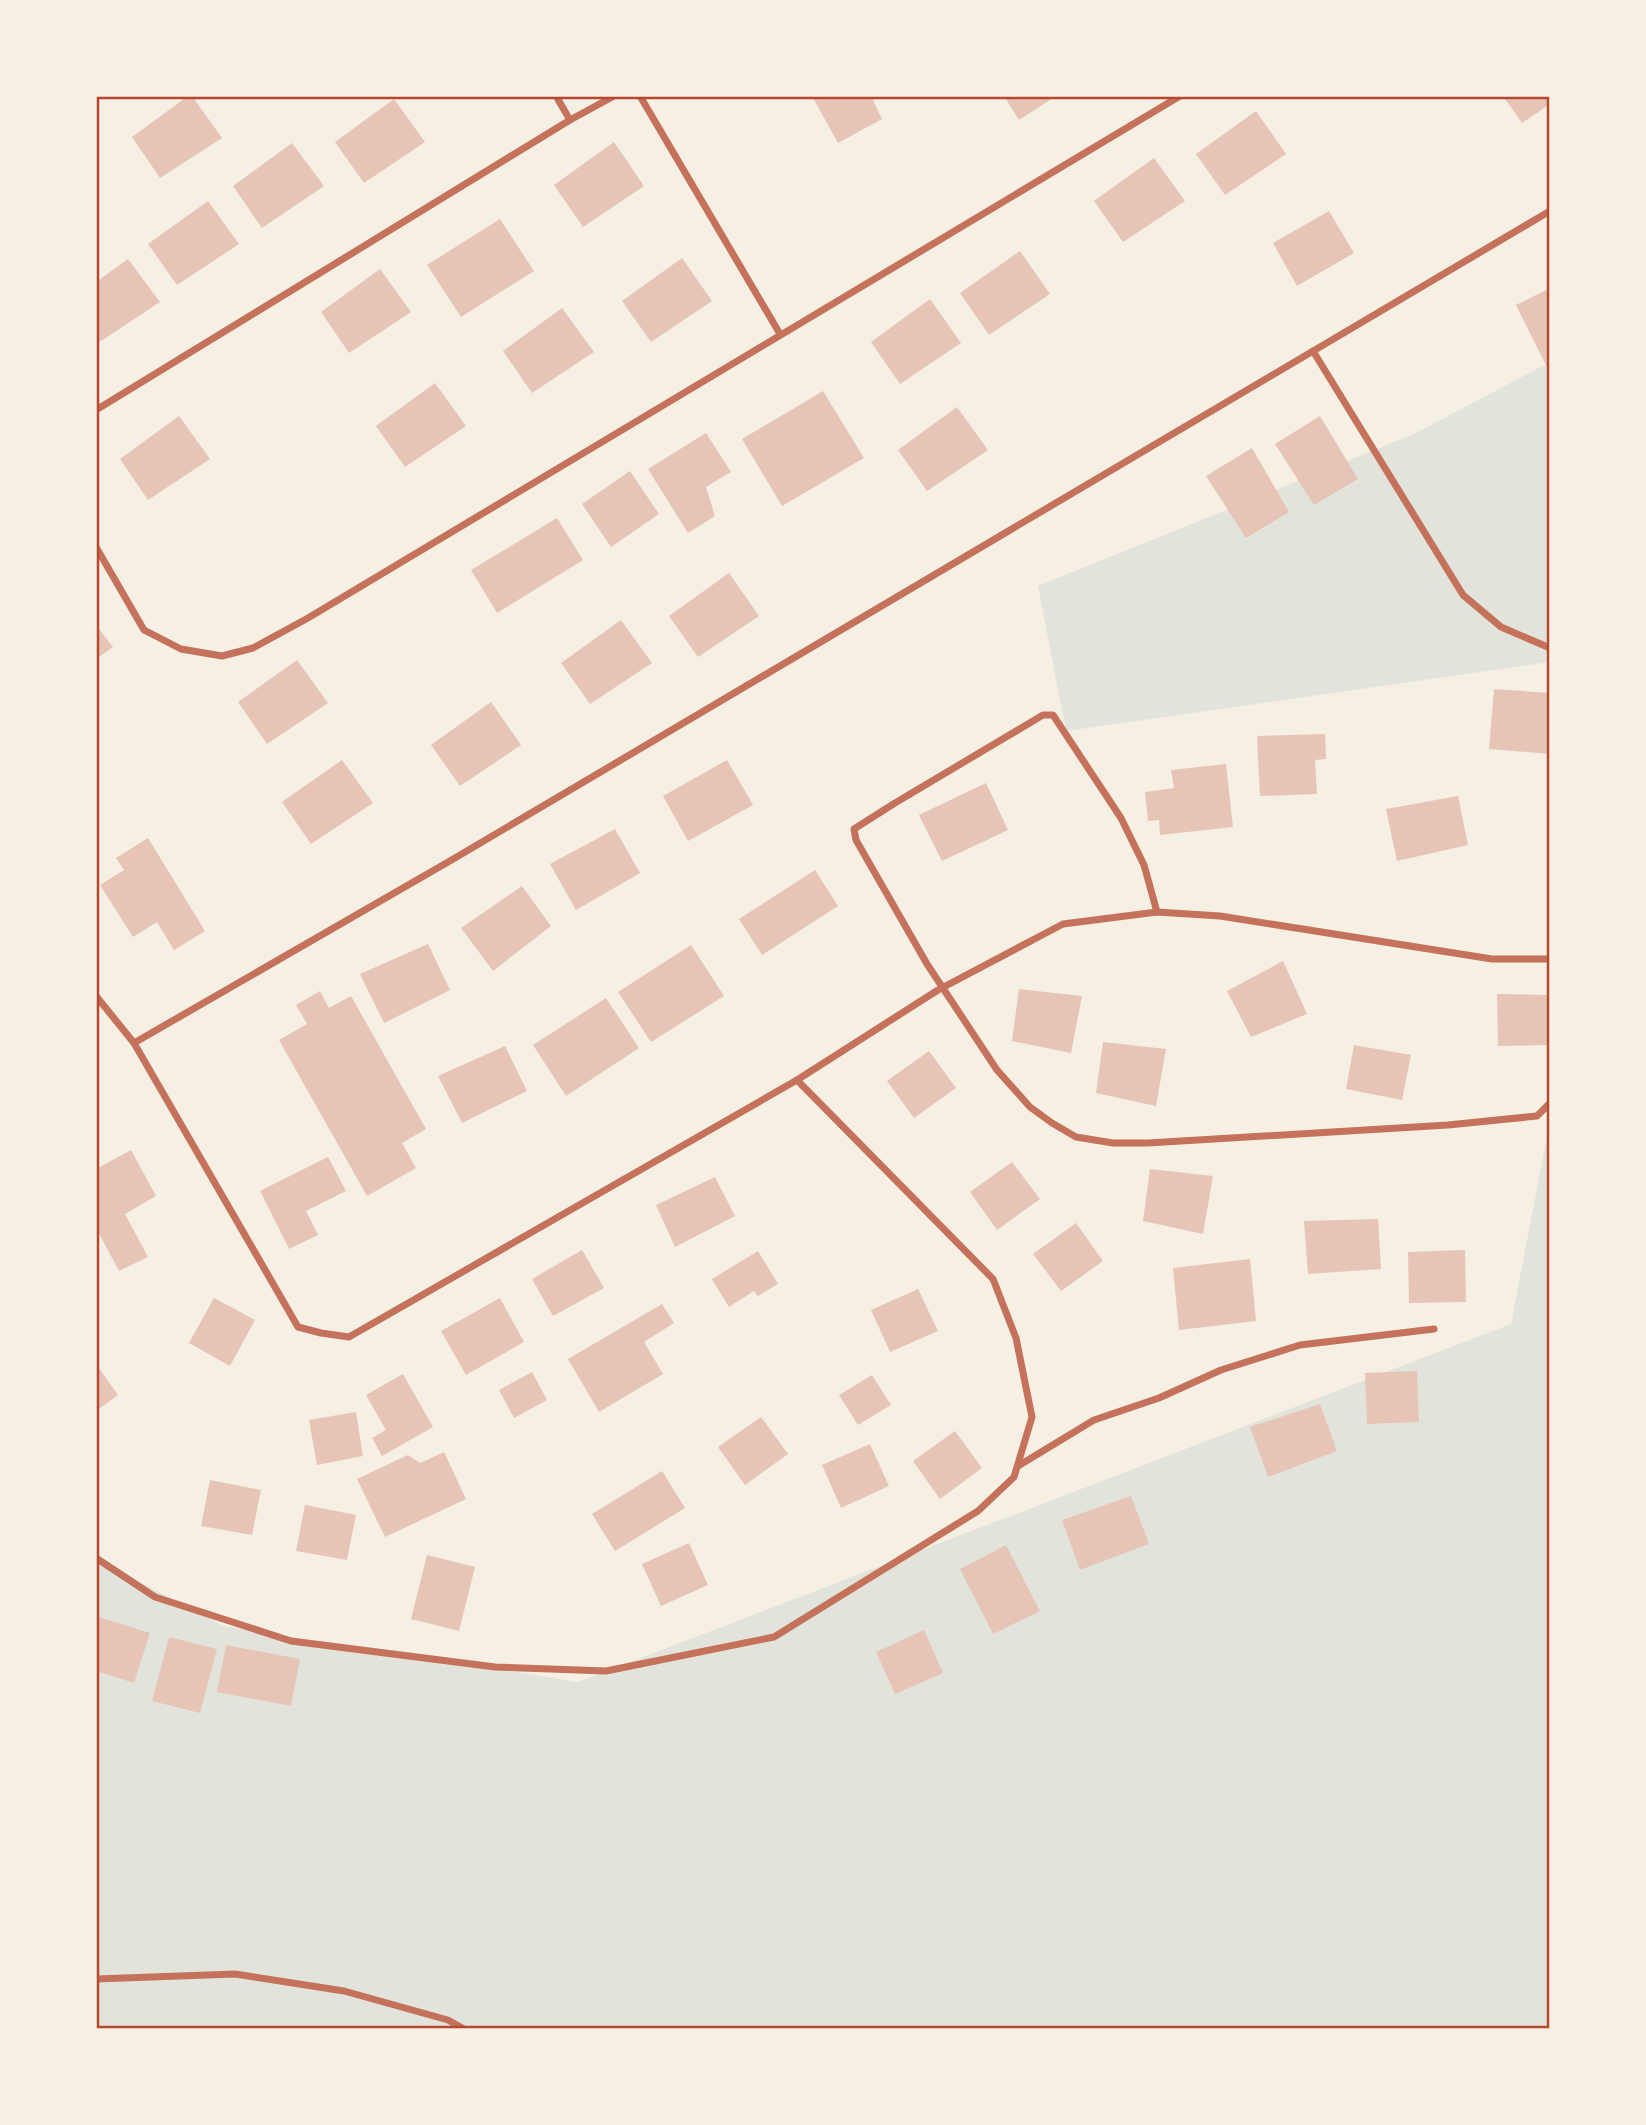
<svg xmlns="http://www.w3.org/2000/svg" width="1646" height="2125" viewBox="0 0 1646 2125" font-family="Rubik,sans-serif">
  <rect width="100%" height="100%" fill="#f6efe4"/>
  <g fill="#e2e4dc">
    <polygon points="1550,362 1550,662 1066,731 1038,586 1414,434"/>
    <polygon points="1550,1120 1550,2029 96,2029 96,1559 223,1626 578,1682 1511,1324"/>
  </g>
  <g fill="#e6c5b7">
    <polygon points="188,96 192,96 222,138 160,178 132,137"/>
    <polygon points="812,96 871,96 882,119 838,143"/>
    <polygon points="1004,96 1056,96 1019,120"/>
    <polygon points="1503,96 1550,96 1550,104 1522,123"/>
    <polygon points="394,99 425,142 364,183 335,142"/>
    <polygon points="1256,111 1286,154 1225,195 1196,154"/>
    <polygon points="614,142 644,186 583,227 554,185"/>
    <polygon points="292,143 324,186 262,228 233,186"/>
    <polygon points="1154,158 1185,201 1123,242 1094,201"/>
    <polygon points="208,201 239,244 177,285 148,244"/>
    <polygon points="1329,211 1354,253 1297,286 1273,243"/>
    <polygon points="500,219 534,271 461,317 427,265"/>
    <polygon points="1020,251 1050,294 989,335 960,293"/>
    <polygon points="682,258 712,301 651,342 622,301"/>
    <polygon points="128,259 160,302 98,343 96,341 96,282"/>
    <polygon points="380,269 411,312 349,353 321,312"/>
    <polygon points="1550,288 1550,373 1516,305"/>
    <polygon points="930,299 961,343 900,384 871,342"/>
    <polygon points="562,308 594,352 532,393 503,351"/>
    <polygon points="435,383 466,426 405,467 376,426"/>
    <polygon points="823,391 864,458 782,506 742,439"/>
    <polygon points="957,407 988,450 927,491 898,450"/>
    <polygon points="179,416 210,459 148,500 120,459"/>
    <polygon points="1320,416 1358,479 1314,505 1275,444"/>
    <polygon points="706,433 731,472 706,487 715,516 688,533 648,469"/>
    <polygon points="1252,448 1289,512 1246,538 1206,476"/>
    <polygon points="630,471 659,514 611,547 582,504"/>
    <polygon points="557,518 583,560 497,613 471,570"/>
    <polygon points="729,573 759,616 698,657 669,616"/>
    <polygon points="621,620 652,663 590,704 561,663"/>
    <polygon points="96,625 113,647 96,659"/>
    <polygon points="297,660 328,703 267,744 238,702"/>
    <polygon points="1494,689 1550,693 1550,754 1489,749"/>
    <polygon points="491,702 521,745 460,786 431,745"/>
    <polygon points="1325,734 1326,759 1315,760 1317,794 1260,796 1257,736"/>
    <polygon points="342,760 373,803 311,844 282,802"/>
    <polygon points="727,760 753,805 688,841 663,796"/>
    <polygon points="1226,764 1233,827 1160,835 1159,820 1148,821 1145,792 1174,788 1171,770"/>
    <polygon points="986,783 1008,830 942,861 919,815"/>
    <polygon points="1458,796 1468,845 1397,861 1386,809"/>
    <polygon points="615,829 640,873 576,910 550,864"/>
    <polygon points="148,838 205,931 174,950 157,922 133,937 100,885 124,870 116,858"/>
    <polygon points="815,870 838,906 762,955 739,919"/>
    <polygon points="522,886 551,926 493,971 461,928"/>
    <polygon points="428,944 450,990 384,1023 360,974"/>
    <polygon points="691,945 724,996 651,1042 618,992"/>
    <polygon points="1283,961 1307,1014 1251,1037 1227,991"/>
    <polygon points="1019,989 1082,996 1071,1053 1012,1041"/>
    <polygon points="320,991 329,1008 351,996 426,1129 402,1143 416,1168 367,1196 279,1040 307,1024 296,1005"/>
    <polygon points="1497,994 1550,995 1550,1045 1498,1046"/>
    <polygon points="606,998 639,1048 566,1096 533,1045"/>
    <polygon points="1103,1042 1166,1049 1156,1106 1096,1093"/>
    <polygon points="1354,1045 1411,1055 1402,1100 1346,1089"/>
    <polygon points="505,1046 527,1091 462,1123 438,1076"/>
    <polygon points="929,1051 956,1088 914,1118 887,1081"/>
    <polygon points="131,1150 156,1196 125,1214 148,1257 119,1271 96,1228 96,1169"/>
    <polygon points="328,1157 346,1191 306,1211 318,1235 289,1249 260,1191"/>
    <polygon points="1012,1162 1040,1199 997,1230 970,1192"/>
    <polygon points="1150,1169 1213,1176 1203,1234 1143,1221"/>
    <polygon points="715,1177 735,1216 675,1247 656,1205"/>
    <polygon points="1378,1219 1381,1269 1308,1274 1304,1221"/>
    <polygon points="1076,1223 1103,1261 1061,1291 1033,1254"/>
    <polygon points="582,1250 604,1288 553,1316 532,1279"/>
    <polygon points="1465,1250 1466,1302 1409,1303 1408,1252"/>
    <polygon points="758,1251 778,1284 758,1296 754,1291 729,1307 712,1279"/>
    <polygon points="1250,1259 1256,1321 1179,1330 1173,1268"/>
    <polygon points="918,1289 938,1331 890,1352 871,1310"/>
    <polygon points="214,1298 255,1320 230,1366 189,1343"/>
    <polygon points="500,1298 524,1342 466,1375 441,1331"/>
    <polygon points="662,1304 674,1323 644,1342 663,1374 599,1412 568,1359"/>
    <polygon points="96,1364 118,1395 96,1411"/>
    <polygon points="1417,1371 1419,1422 1367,1424 1365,1373"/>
    <polygon points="532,1372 547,1400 514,1418 499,1390"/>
    <polygon points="403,1374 433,1427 382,1456 372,1438 386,1430 366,1395"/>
    <polygon points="872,1375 891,1405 858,1425 839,1395"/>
    <polygon points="1320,1404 1337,1451 1268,1477 1250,1427"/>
    <polygon points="356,1412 363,1456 317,1465 309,1420"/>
    <polygon points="761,1417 788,1454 745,1485 718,1447"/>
    <polygon points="955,1431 982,1468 940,1499 913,1461"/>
    <polygon points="870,1444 889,1486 841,1508 822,1465"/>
    <polygon points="444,1452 466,1499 385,1537 357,1479 408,1455 420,1463"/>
    <polygon points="662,1471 685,1508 615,1551 592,1514"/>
    <polygon points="210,1480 261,1490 252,1535 201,1526"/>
    <polygon points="1131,1496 1149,1544 1080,1570 1062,1520"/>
    <polygon points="305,1505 356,1515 347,1560 296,1551"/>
    <polygon points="689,1543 708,1585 661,1606 642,1564"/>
    <polygon points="1006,1545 1040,1611 993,1634 960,1569"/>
    <polygon points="427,1555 475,1567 459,1631 411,1619"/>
    <polygon points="96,1616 150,1633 134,1683 96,1671"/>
    <polygon points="924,1630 943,1673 895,1694 876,1652"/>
    <polygon points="169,1637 217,1649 200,1713 152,1701"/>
    <polygon points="226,1645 300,1659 291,1706 217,1692"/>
  </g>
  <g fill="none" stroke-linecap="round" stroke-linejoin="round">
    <g stroke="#c5725c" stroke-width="7">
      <polyline points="556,96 570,120 614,96"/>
      <polyline points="640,96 780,334"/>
      <polyline points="1313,351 1463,595 1501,627 1550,648"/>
      <polyline points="96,410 570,120"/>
      <polyline points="96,547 144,630 181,649 222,656 253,648 308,618 1180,96"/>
      <polyline points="1157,912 1144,865 1121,818 1053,715 1043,715 895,803 854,829 856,840 927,964 997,1070 1030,1107 1052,1123 1076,1137 1113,1143 1148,1143 1448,1125 1537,1116 1550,1103"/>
      <polyline points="96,996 134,1043 298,1327 321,1333 349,1337 797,1080"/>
      <polyline points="134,1043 455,858 1550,211"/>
      <polyline points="1018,1466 1094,1420 1159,1398 1221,1370 1300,1345 1434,1329"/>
      <polyline points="96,1558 155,1597 291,1641 495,1667 606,1671 774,1637 978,1511 1014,1477 1032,1417 1016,1338 993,1279 797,1080 938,990 1063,924 1157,912 1220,916 1492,959 1550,959"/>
      <polyline points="96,1979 235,1974 344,1991 448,2020 464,2029"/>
    </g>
  </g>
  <rect width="1646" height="2125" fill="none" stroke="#f6efe4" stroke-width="196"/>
  <rect x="98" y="98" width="1450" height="1929" fill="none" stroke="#b5482f" stroke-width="2.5"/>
</svg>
